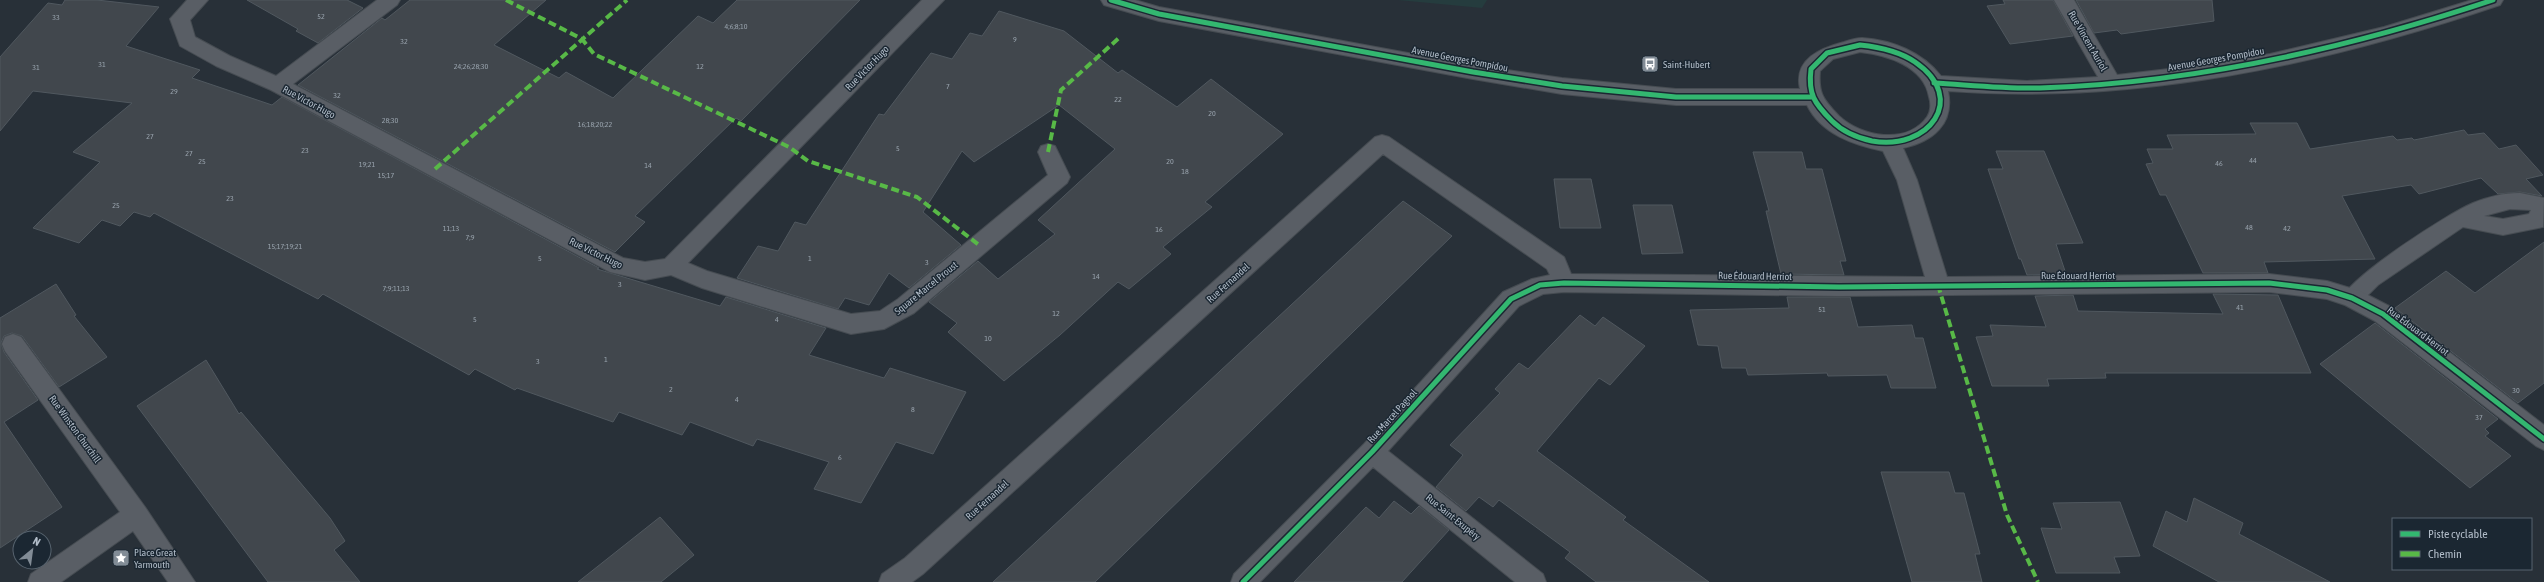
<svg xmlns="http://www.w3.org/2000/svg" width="2544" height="582" viewBox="0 0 2544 582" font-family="'Asap Condensed',sans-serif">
  <rect width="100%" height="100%" fill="#283038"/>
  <polygon fill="#253c3e" points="1398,0 1487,0 1482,8"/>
  <g fill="#41474d" stroke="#50585f">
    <polygon points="65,0 97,0 159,7 126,46 200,70 192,78 272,105 282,97 599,268 597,269 720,306 726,297 826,328 809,355 884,378 890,368 966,392 933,454 896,442 861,503 814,489 829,462 757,439 753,446 690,422 682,435 619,412 613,422 517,388 515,390 475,369 469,375 323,294 318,299 154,213 150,217 134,212 120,226 102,220 79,243 33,228 100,162 73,152 132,103 33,91 0,131 0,57 48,3 62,5"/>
    <polygon points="247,0 347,0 363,8 318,43 296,31 298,29"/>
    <polygon points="410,0 546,0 494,45 559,78 566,72 613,98 698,16 713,23 737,0 860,0 741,121 736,118 635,216 645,222 615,252 298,85 382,18 385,20"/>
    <polygon points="2003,0 2053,0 2073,36 2010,44 1987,6 2005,4"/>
    <polygon points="2076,0 2212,0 2214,21 2121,34 2117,30 2094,33"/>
    <polygon points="999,11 1064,31 1118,73 1122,70 1177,107 1211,79 1283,134 1205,202 1212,207 1163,247 1171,254 1129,289 1118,282 1060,335 1004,381 948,332 957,323 929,302 978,261 998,279 1055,234 1038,220 1115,149 1059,105 974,162 962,151 923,212 961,245 909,288 889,273 869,305 845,298 838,309 737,278 758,246 778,251 795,222 806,225 879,114 884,115 931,53 952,59 970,33 982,36"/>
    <polygon points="2250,123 2297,123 2310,149 2393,136 2397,140 2412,138 2414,140 2464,130 2468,135 2484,133 2499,149 2516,145 2543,175 2526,179 2542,196 2520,192 2498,194 2481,178 2419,194 2411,185 2342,196 2375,259 2264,262 2268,273 2203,273 2166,195 2160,195 2146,164 2153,163 2147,149 2173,149 2167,135 2256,134"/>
    <polygon points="1996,151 2044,151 2083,243 2056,244 2066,274 2027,275 2021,259 2019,259 1988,169 2003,169"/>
    <polygon points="1753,152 1802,152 1806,169 1822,169 1846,261 1840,261 1844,275 1781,274 1766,211 1769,211"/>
    <polygon points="1554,179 1591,179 1601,228 1560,228"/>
    <polygon points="1403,201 1452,236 1095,582 993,582"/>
    <polygon points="1633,205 1672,205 1683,253 1642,254"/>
    <polygon points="2544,242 2544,383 2518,403 2395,308 2446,271 2475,293"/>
    <polygon points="56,284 76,315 74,316 107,357 59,387 22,336 12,333 4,336 1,343 4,352 38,400 4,422 62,507 0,548 0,318"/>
    <polygon points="2213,294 2278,295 2311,373 2105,373 2106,378 2047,379 2049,386 1992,386 1976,337 1993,336 1990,325 2046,327 2035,296 2073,295 2078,311 2223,314"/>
    <polygon points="1787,297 1850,297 1858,327 1912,325 1915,338 1923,338 1936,388 1891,388 1887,375 1828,376 1827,373 1748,375 1746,368 1722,368 1718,346 1698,345 1690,310 1789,308"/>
    <polygon points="1580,315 1595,326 1603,317 1645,346 1610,385 1599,378 1537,451 1626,517 1623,520 1709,582 1596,582 1565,558 1570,552 1499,500 1493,507 1479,497 1466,511 1436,487 1463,455 1450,445 1500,393 1495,389 1519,363 1528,369"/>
    <polygon points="2375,323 2498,419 2485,429 2489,433 2485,436 2511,456 2470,488 2320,364"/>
    <polygon points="206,360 239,414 241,412 330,518 345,541 334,550 360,582 268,582 137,406"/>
    <polygon points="1881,472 1949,472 1955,493 1964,493 1980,554 1975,554 1982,582 1912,582"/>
    <polygon points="2194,498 2243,523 2239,534 2330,582 2219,582 2153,546 2166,511 2187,522"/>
    <polygon points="1394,501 1411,514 1419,506 1449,530 1402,582 1294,582 1366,507 1379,518"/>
    <polygon points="2120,502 2140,556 2114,557 2120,573 2056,573 2041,528 2062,529 2053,503"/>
    <polygon points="660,517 694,555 661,582 578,582"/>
  </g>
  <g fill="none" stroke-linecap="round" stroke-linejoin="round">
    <g stroke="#464c52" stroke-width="2">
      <path id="lane" d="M2520,193l24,5 -1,29 -40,8 -40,-8 -85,58 -19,19 -7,2 -7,-2 -3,-6c11,-23 105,-84 131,-95 15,-6 30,-10 47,-10zM2510,209l21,1 -2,4 -26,5 -19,-3z"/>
    </g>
    <g stroke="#464c52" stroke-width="2">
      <g id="street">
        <polygon points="187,0 208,0 190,20 195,37 230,56 276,76 377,0 400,0 397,5 293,84 623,258 645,262 665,259 922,0 944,0 688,263 707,271 851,314 880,311 898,299 1048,175 1038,152 1041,146 1048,144 1055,146 1070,177 1067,183 914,313 884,329 851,334 702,288 671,275 645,280 610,272 271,90 216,66 180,46 170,19"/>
        <path d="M1101,0h34l24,7 314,58 89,13 114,11h124c-7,-30 21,-41 44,-47 6,-2 12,-4 18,-4 30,2 60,14 79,38l86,5 71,-4 -44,-77h20l43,75 95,-11 58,-10 114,-27 88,-27h31l-3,5c-178,60 -363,100 -552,86 7,33 -16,51 -45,57l14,32 30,97 322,-3 58,7 33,10 31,16 153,118v25l-8,-4 -161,-125 -30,-16 -18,-6 -58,-7 -430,4 -275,-4 -21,2 -24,12 -131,145 155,123 3,8h-31l-142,-115 -113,115h-29l3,-8 130,-130 139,-152 29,-13 18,-4 -3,-6 -164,-115 -460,420 -11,8h-33l3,-8 23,-16 470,-421 7,-2 7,2 175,120 7,17 354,3 -28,-97 -14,-29c-29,-6 -62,-17 -76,-46h-131l-114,-11 -89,-15 -314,-58 -55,-16zM1860,52c27,3 64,14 69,45 2,6 2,15 -2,20 -20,28 -66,20 -88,-1 -15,-16 -21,-22 -19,-45l13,-12z"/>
        <polygon points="13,334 21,337 145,507 195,582 168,582 133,531 61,582 28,582 31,574 120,512 5,351 2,344 5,337"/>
      </g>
    </g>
    <use href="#lane" fill="#595e65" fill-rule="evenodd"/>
    <use href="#street" fill="#595e65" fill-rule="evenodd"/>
    <g stroke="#58b947" stroke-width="4" stroke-dasharray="8 4" stroke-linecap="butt">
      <polyline points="506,0 582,39 594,54 789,147 808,161 917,197 979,245"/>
      <polyline points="1048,152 1061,90 1119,38"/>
      <polyline points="435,169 627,0"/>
      <polyline points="1938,285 2007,515 2038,582"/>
    </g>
    <g stroke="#1b2732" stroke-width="8">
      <g id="cycleway">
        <polyline points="1111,0 1159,14 1473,72 1562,86 1676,97 1811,97"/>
        <path d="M1860,45c19,2 39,6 55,17 54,37 13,89 -43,79 -14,-3 -29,-9 -40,-20 -18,-18 -24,-27 -21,-52l16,-16z"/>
        <path d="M1934,83c35,2 71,6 106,5 155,-5 306,-39 453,-88"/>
        <polyline points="1243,582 1372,452 1511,299 1540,285 1564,283 1839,287 2269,283 2327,290 2352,298 2383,314 2544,439"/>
      </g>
    </g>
    <use href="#cycleway" stroke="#33b770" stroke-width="5"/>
  </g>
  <defs>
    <g id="bus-square" transform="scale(0.9)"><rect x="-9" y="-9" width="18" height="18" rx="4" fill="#828c96" stroke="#1b2732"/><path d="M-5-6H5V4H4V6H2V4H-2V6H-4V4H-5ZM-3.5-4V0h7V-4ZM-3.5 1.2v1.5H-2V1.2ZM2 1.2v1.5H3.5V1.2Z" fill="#fff"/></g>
    <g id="sight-square" transform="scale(0.9)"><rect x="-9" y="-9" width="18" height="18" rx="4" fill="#828c96" stroke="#1b2732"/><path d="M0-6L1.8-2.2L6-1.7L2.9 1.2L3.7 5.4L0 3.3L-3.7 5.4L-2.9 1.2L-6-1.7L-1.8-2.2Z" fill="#fff"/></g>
  </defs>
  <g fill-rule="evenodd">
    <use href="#bus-square" x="1650" y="64"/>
    <use href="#sight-square" x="121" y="558"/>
  </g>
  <g text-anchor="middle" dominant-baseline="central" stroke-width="3" stroke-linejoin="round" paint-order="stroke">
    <g font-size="8" fill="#96a0aa">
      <text x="321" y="16">52</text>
      <text x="56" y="17">33</text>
      <text x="736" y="26">4;6;8;10</text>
      <text x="1015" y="39">9</text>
      <text x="404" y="41">32</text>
      <text x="102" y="64">31</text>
      <text x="471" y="66">24;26;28;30</text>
      <text x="700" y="66">12</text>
      <text x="36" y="67">31</text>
      <text x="948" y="86">7</text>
      <text x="174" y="91">29</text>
      <text x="337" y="95">32</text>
      <text x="1118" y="99">22</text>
      <text x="1212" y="113">20</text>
      <text x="390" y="120">28;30</text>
      <text x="595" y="124">16;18;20;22</text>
      <text x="150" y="136">27</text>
      <text x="898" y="148">5</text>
      <text x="305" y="150">23</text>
      <text x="189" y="153">27</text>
      <text x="2253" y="160">44</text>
      <text x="202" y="161">25</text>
      <text x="1170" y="161">20</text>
      <text x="2219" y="163">46</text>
      <text x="367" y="164">19;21</text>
      <text x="648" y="165">14</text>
      <text x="1185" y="171">18</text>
      <text x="386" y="175">15;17</text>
      <text x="230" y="198">23</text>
      <text x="116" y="205">25</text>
      <text x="2249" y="227">48</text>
      <text x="451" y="228">11;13</text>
      <text x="2287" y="228">42</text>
      <text x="1159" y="229">16</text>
      <text x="470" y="237">7;9</text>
      <text x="285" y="246">15;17;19;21</text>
      <text x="540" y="258">5</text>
      <text x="810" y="258">1</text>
      <text x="927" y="262">3</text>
      <text x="1096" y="276">14</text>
      <text x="620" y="284">3</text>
      <text x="396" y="288">7;9;11;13</text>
      <text x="2240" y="307">41</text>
      <text x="1822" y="309">51</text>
      <text x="1056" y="313">12</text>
      <text x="475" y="319">5</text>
      <text x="777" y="319">4</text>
      <text x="988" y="338">10</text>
      <text x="606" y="359">1</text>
      <text x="538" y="361">3</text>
      <text x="671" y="389">2</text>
      <text x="2516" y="390">30</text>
      <text x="737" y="399">4</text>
      <text x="913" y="409">8</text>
      <text x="2479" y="417">37</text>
      <text x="840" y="457">6</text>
    </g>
    <g font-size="10" fill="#b2bdc9" stroke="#1b2732">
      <text transform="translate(2088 41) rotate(60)">Rue Vincent Auriol</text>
      <text transform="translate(1460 59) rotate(11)">Avenue Georges Pompidou</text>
      <text transform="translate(2216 59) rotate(-10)">Avenue Georges Pompidou</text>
      <text transform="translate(867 68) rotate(-46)">Rue Victor Hugo</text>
      <text transform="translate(309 102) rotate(28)">Rue Victor Hugo</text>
      <text transform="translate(596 253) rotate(26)">Rue Victor Hugo</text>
      <text x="2078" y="275">Rue Édouard Herriot</text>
      <text transform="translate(1755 276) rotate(1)">Rue Édouard Herriot</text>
      <text transform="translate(1228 283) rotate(-42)">Rue Fernandel</text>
      <text transform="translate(926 288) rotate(-39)">Square Marcel Proust</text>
      <text transform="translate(2418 331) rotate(37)">Rue Édouard Herriot</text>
      <text transform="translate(1392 416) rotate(-48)">Rue Marcel Pagnol</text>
      <text transform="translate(75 429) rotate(54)">Rue Winston Churchill</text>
      <text transform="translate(987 500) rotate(-42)">Rue Fernandel</text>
      <text transform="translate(1453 517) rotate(39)">Rue Saint-Exupéry</text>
    </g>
    <g font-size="10" fill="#b2bdc9" stroke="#1b2732" text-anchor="start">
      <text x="1663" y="64">Saint-Hubert</text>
      <text x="134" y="552">Place Great<tspan x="134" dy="12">Yarmouth</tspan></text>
    </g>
  </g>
  <rect x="2392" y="518" width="140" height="52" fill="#1b2732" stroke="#57636e"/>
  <rect x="2400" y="531" width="20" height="6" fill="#33b770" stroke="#57636e"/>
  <text x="2428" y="538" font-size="12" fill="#b2bdc9">Piste cyclable</text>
  <rect x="2400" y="551" width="20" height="6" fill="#58b947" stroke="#57636e"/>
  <text x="2428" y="558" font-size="12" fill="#b2bdc9">Chemin</text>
  <g transform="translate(32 550) rotate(29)"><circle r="19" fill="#1b2732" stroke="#57636e"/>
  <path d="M0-3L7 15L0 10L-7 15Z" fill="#828c96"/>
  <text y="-6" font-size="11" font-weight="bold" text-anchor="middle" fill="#b2bdc9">N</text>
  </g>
</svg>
